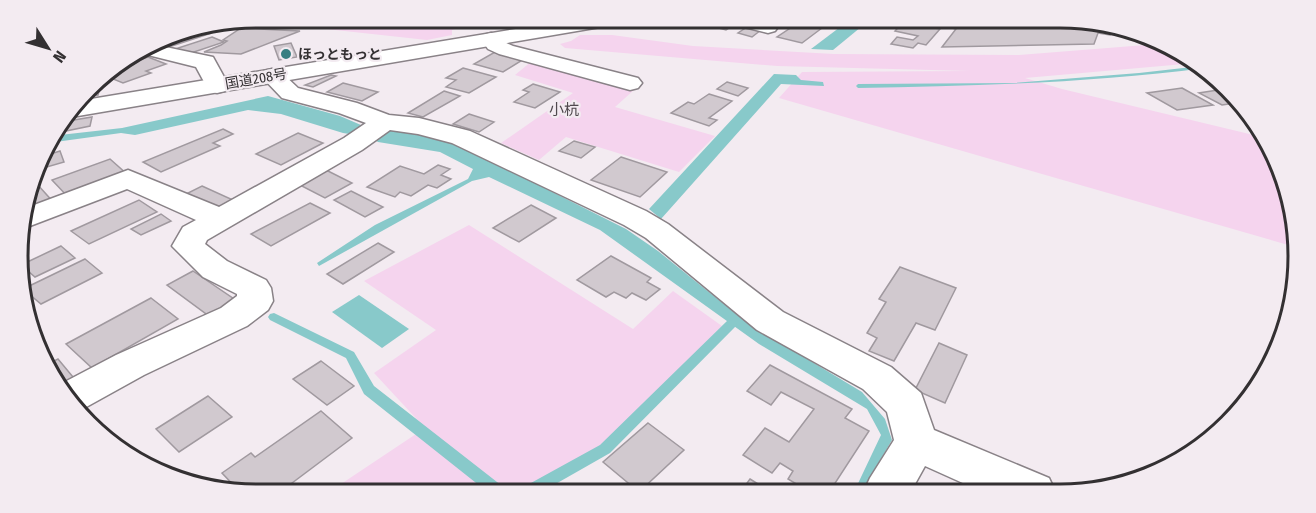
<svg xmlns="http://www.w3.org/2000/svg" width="1316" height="513" viewBox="0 0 1316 513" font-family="'Fira Sans Condensed','Noto Sans JP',sans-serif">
  <rect width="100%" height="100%" fill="#f3ebf1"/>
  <g fill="#f5d4ee">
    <polygon points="257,18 415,18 455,21 465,26 452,30 452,35 427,40 317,28 205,27"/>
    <polygon points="580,35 612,35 693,46 834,54 1019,55 1158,44 1196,63 1025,78 1062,89 1266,138 1296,226 1295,247 779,98 802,72 970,71 777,66 565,48 560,44 571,41"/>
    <polygon points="532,61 634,90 615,107 715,136 679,172 566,137 539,160 501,143 573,93 515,75"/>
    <polygon points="469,225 633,329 673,291 722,326 599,448 512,494 345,495 338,486 425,428 374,373 436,330 364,281"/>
  </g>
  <g fill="#88c9ca">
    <polygon points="852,18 872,18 833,50 811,49"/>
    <path d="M1201,66l4,2c-115,15 -231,18 -347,20l-2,-2 2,-2 156,-1 125,-10z"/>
    <polygon points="774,74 796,75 801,80 823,82 824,86 781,84 661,219 649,209"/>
    <polygon points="268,96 340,116 368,128 402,130 435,137 467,149 626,229 658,251 746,322 862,392 885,419 892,440 861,493 853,494 881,435 867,409 759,344 600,230 489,177 472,181 319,266 317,263 375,225 468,179 473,169 440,152 378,142 370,137 343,133 281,114 248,110 135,135 121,133 48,143 51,136 122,128"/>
    <polygon points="359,295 409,329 382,348 332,312"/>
  </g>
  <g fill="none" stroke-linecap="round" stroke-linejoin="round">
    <g fill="#88c9ca" fill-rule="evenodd">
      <polygon points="274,313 354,352 374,386 506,489 508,494 490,494 364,394 346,358 270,320 268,317 270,314"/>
      <polygon points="731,320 735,321 737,324 735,327 610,453 538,494 518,494 520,489 600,445 727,321"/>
    </g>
  </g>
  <g fill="#d1c9cf" stroke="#a0999f" stroke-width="1.5">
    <polygon points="923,18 1060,18 1122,26 1148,39 1112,33 1110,35 1098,33 1094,44 942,47 956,29 934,24 937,21"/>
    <polygon points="721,20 735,24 726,30 711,26"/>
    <polygon points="905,20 915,22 913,24 940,29 926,45 918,43 913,48 891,44 897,37 913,40 918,36 895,31"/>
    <polygon points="798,23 822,28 802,43 777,37"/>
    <polygon points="747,27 761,30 752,37 738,33"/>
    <polygon points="196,28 209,34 169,47 160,42 175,33"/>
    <polygon points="241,28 300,31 241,54 204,52 221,45 227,41 223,40"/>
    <polygon points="212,37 224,42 188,54 175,49"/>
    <polygon points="291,43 297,57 279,60 274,46"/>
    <polygon points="495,52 524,59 503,72 474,64"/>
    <polygon points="148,57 166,64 146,71 151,73 123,83 103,75 124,63 127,64"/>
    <polygon points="463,68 496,77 469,93 446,87 456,80 446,78"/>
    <polygon points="331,75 336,76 313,87 305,85"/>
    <polygon points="727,82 748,88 738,96 717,89"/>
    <polygon points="343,83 378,92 362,101 327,92"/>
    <polygon points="533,84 560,92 535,108 514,102 529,92 523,90"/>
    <polygon points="100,86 98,95 83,97 91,87"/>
    <polygon points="1182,88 1213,105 1177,110 1147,93"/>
    <polygon points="1224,89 1236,103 1222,105 1199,93"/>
    <polygon points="444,91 460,96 423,117 408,113"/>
    <polygon points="709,94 732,101 709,118 717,120 709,126 671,113 688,102 694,104"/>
    <polygon points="469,114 494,122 479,132 453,124"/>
    <polygon points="92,117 90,126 66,131 67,126 58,128 62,122"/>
    <polygon points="223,129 233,134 213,143 220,146 161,172 143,162"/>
    <polygon points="298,133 323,143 281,165 256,154"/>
    <polygon points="574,141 595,147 581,158 559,151"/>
    <polygon points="60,151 64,162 40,169 44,156"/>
    <polygon points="621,157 667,172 640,197 591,180"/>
    <polygon points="110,159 128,175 68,197 52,180"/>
    <polygon points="438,165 450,169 441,175 451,179 437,188 428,185 411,196 400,192 395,197 367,187 400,166 424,174"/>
    <polygon points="324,169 352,183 325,198 296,183"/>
    <polygon points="37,184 55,204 23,215 34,185"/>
    <polygon points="202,186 233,200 211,212 180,197"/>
    <polygon points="351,191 383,207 365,217 334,200"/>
    <polygon points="139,200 157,212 89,244 71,231"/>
    <polygon points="310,203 330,213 271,246 251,234"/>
    <polygon points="531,205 556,218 519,242 493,228"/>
    <polygon points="161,214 171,221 141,235 131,229"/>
    <polygon points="378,243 394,252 343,284 327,274"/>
    <polygon points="61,246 75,258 35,277 21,265"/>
    <polygon points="611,256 651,278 647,282 660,289 646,300 632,293 626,298 614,292 606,297 577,280"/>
    <polygon points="85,259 102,273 41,304 23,289"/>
    <polygon points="900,267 956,288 935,330 916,323 894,361 869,351 877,338 867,333 886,302 879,299"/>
    <polygon points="193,271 237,301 209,316 167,285"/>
    <polygon points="151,298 178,319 92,368 66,344"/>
    <polygon points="939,343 967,355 945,403 915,390"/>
    <polygon points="58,359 78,383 61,392 48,364"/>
    <polygon points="321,361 354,386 327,405 293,379"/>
    <polygon points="770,365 852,409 845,418 869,431 828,494 813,494 788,479 793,471 780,463 772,473 743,455 765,428 789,442 814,409 781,392 771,405 747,391"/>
    <polygon points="208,396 232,417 179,452 156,429"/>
    <polygon points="321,411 352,438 276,495 241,493 222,473 251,453 255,457"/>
    <polygon points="648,423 684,450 639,492 603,462"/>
    <polygon points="750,479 774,494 739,494"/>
  </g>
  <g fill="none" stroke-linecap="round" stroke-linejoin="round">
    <g stroke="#898287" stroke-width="3">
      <g id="street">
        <polygon points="721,18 755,18 775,23 778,27 775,31 768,33 724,22"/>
        <polygon points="491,33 498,35 502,41 513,46 638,78 642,83 638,88 630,90 499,54 488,49 481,39 484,35"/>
        <polygon points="156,45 213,57 229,86 225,91 217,93 209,91 196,67 140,53"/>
        <polygon points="272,69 280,71 298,88 357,103 389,115 419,118 470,131 646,211 668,224 783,312 891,367 921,393 934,430 1049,478 1056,493 985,493 925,466 910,493 863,493 870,478 894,440 887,412 863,389 757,330 646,238 624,225 452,143 418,134 390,130 362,150 207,240 205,244 227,261 266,280 271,288 273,301 268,310 247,326 144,375 79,411 57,386 116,355 221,308 237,296 237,294 203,277 172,246 183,227 196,220 127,189 22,229 20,225 26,208 128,170 219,207 344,138 366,123 339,113 282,98 261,76 264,71"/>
      </g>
    </g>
    <g stroke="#898287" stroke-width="3">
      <polygon id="highway" points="583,18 628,18 625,22 618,24 72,117 67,116 79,101"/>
    </g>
    <use href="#street" fill="#fff" fill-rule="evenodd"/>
    <use href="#highway" fill="#fff" fill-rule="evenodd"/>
  </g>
  <circle fill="#377f81" stroke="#f3ebf1" stroke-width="2" cx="286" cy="54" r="6"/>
  <g text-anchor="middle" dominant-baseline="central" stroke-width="4.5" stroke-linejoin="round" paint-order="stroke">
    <g font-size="14" font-weight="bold" fill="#333032" stroke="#f3ebf1" text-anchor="start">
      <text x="298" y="54">ほっともっと</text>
    </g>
    <g font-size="14" fill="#333032" stroke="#f3ebf1">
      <text transform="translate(256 79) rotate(-10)">国道208号</text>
    </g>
    <g font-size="15" fill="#4f484d" stroke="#f3ebf1">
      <text x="564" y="110">小杭</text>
    </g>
  </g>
  <path d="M0 0H1316V513H0ZM256 28H1060A228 228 0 0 1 1288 256V256A228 228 0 0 1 1060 484H256A228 228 0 0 1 28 256V256A228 228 0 0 1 256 28Z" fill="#f3ebf1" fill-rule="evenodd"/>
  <path fill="none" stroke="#333032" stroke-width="3" d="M256 28H1060A228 228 0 0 1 1288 256V256A228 228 0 0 1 1060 484H256A228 228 0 0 1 28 256V256A228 228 0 0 1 256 28Z"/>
  <g transform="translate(48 48) rotate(127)" stroke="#f3ebf1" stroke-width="4.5" paint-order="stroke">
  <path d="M0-4.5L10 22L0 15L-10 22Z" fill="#333032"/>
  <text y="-9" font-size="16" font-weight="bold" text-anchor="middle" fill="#333032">N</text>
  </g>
</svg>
